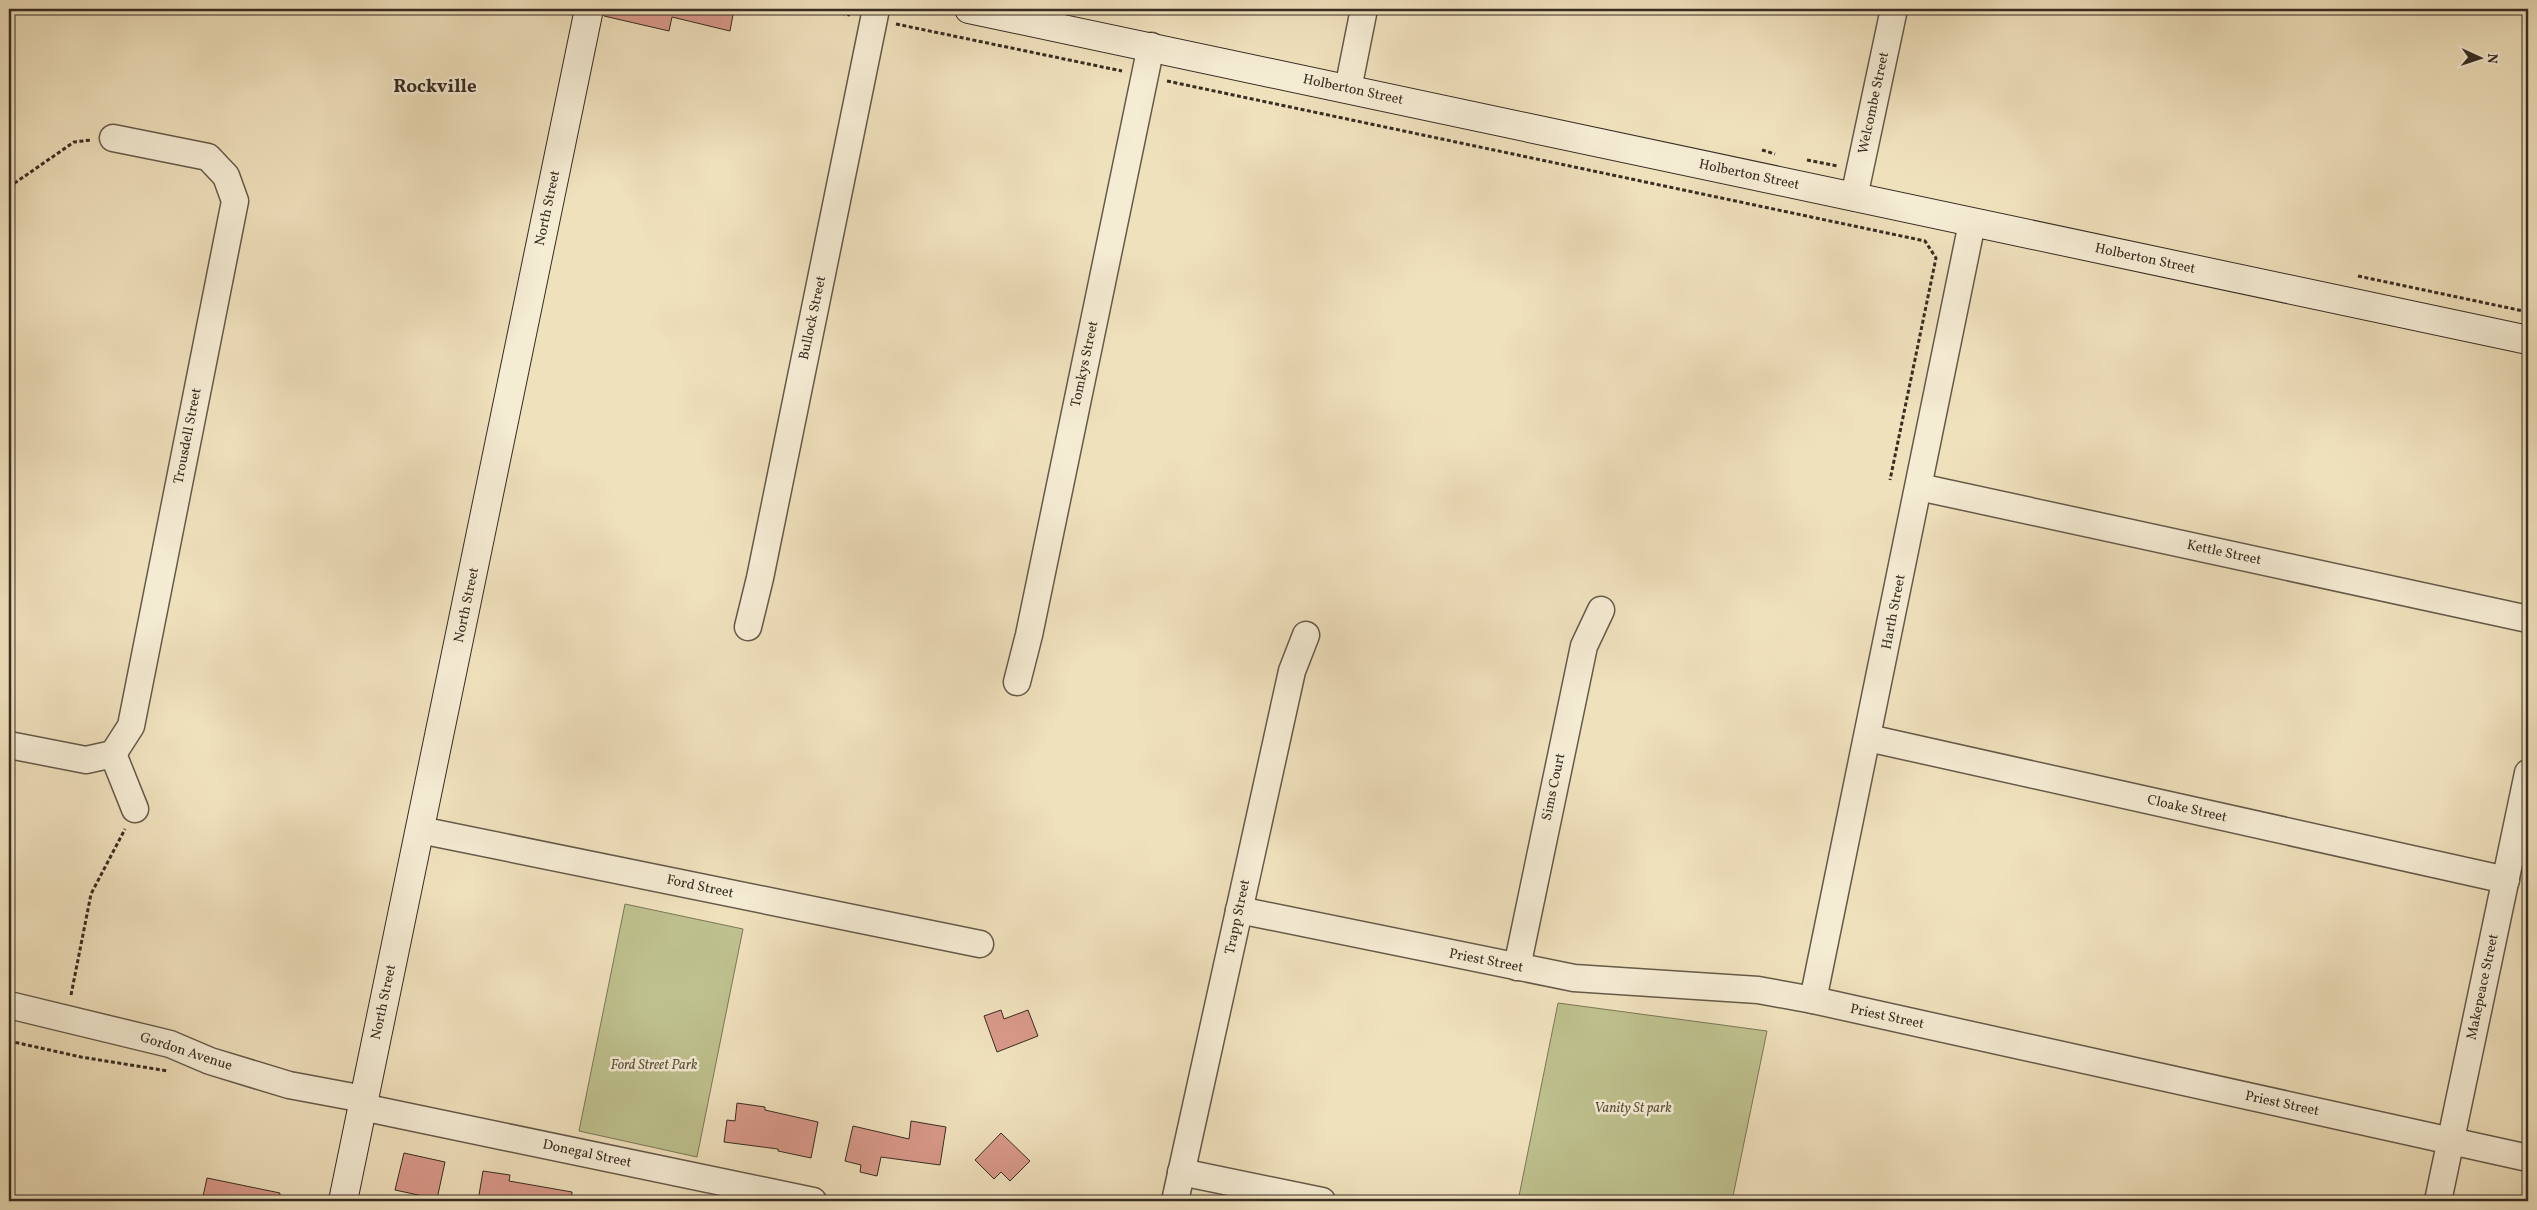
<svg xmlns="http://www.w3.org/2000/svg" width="2537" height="1210" viewBox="0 0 2537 1210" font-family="Vollkorn,serif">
  <rect width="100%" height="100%" fill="#f0e1bd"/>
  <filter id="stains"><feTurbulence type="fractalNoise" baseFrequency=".004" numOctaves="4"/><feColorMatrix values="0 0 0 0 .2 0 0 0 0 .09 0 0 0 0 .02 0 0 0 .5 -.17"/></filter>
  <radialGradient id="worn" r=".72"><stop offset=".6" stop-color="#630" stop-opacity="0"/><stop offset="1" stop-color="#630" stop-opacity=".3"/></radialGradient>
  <g fill="#bec18e" stroke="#7a7758">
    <polygon points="625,904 743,929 697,1157 579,1131"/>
    <polygon points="1558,1003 1767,1031 1732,1201 1518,1201"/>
  </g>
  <g fill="#d9998a" stroke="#372d22">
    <polygon points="605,9 734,9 730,31 672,17 669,31 604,16"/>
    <polygon points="1001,1010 1004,1019 1028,1010 1038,1036 997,1052 984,1016"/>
    <polygon points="737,1103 765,1107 765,1110 818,1122 811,1158 778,1151 778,1149 724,1142 727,1120 735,1121"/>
    <polygon points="911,1121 946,1127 940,1165 881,1157 877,1176 860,1172 861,1165 845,1161 853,1126 909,1139"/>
    <polygon points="1001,1133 1030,1161 1010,1181 1001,1172 994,1179 975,1160"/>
    <polygon points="404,1153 445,1162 437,1199 395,1190"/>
    <polygon points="483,1171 510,1175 509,1181 572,1192 571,1201 478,1201"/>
    <polygon points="207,1178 280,1193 279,1201 202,1201"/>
  </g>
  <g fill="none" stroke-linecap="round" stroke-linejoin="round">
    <g stroke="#655a49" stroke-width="29">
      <g id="street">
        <polyline points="1348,89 1364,9"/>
        <polyline points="1854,197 1894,9"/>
        <polyline points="1919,487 2528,619"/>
        <polyline points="748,627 760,578 876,9"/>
        <polyline points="1017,682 1029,635 1151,46"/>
        <polyline points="1868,738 2506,880"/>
        <polyline points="9,745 86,760 113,754"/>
        <polyline points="113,754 131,726 235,201 226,176 208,157 113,138"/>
        <polyline points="113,754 135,809"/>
        <polyline points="420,830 980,944"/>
        <polyline points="1239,910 1574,978 1758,990 1813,1000 2528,1158"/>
        <polyline points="1517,967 1584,646 1601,610"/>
        <polyline points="1813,1000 1972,223"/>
        <polyline points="9,1005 170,1044 210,1061 289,1085 364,1099"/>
        <polyline points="362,1107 813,1201"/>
        <polyline points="1181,1172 1322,1201"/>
        <polyline points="1175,1201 1292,671 1306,635"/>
        <polyline points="2438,1201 2528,773"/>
      </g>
    </g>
    <g stroke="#372d22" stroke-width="30">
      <g id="secondary">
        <polyline points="969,9 2528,340"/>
        <polyline points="343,1201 589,9"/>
      </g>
    </g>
    <g stroke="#372d22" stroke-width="3" stroke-dasharray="4 2.5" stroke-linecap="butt">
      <polyline points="822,9 850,15"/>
      <polyline points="896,24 1122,71"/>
      <polyline points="1167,81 1925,241 1936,258 1890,480"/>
      <polyline points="1762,150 1775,154"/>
      <polyline points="1807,160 1838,166"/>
      <polyline points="9,187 74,142 91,140"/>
      <polyline points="2358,276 2528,312"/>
      <polyline points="71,995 91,894 125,829"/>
      <polyline points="9,1041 81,1057 168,1071"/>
    </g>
    <use href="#street" stroke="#f5ecd4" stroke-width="26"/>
    <use href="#secondary" stroke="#f5ecd4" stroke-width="28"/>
  </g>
  <g text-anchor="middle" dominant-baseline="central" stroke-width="5" stroke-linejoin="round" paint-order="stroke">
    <g font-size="14" fill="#372d22" stroke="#f5ecd4">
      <text transform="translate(1353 90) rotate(12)">Holberton Street</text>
      <text transform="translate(1874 103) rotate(-78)">Welcombe Street</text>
      <text transform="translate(1749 175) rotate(12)">Holberton Street</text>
      <text transform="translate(548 208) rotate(-78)">North Street</text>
      <text transform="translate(2145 259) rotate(12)">Holberton Street</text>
      <text transform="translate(813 318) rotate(-78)">Bullock Street</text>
      <text transform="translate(1085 364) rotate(-78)">Tomkys Street</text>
      <text transform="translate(188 436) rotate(-79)">Trousdell Street</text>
      <text transform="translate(2224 553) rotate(12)">Kettle Street</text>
      <text transform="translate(467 605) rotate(-78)">North Street</text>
      <text transform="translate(1894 612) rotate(-79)">Harth Street</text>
      <text transform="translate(1554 787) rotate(-78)">Sims Court</text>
      <text transform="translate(2187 809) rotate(13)">Cloake Street</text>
      <text transform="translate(700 887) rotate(12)">Ford Street</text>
      <text transform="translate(1238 917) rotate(-78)">Trapp Street</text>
      <text transform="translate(1486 961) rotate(11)">Priest Street</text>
      <text transform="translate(2483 987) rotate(-78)">Makepeace Street</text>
      <text transform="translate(384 1002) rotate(-78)">North Street</text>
      <text transform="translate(1887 1017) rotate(12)">Priest Street</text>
      <text transform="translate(186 1052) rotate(18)">Gordon Avenue</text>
      <text transform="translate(2282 1104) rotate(12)">Priest Street</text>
      <text transform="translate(587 1154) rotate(12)">Donegal Street</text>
    </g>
    <g font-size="14" font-style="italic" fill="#59523d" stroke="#f5ecd4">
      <text x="654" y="1065">Ford Street Park</text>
      <text x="1633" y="1108">Vanity St park</text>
    </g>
    <g font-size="19" font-weight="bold" fill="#372d22" stroke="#f5ecd4">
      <text x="435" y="87">Rockville</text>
    </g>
  </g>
  <rect width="2537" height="1210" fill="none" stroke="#f0e1bd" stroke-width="30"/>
  <rect x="10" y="10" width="2517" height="1190" fill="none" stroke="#372d22" stroke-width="2.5"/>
  <rect x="15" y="15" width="2507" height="1180" fill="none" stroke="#372d22"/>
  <g transform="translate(2480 58) rotate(93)" stroke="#f5ecd4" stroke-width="4" paint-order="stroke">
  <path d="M0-4L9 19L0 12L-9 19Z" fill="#372d22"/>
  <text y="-8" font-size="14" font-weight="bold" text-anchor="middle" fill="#372d22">N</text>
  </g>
  <rect width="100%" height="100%" filter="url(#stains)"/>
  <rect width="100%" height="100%" fill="url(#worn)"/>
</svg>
